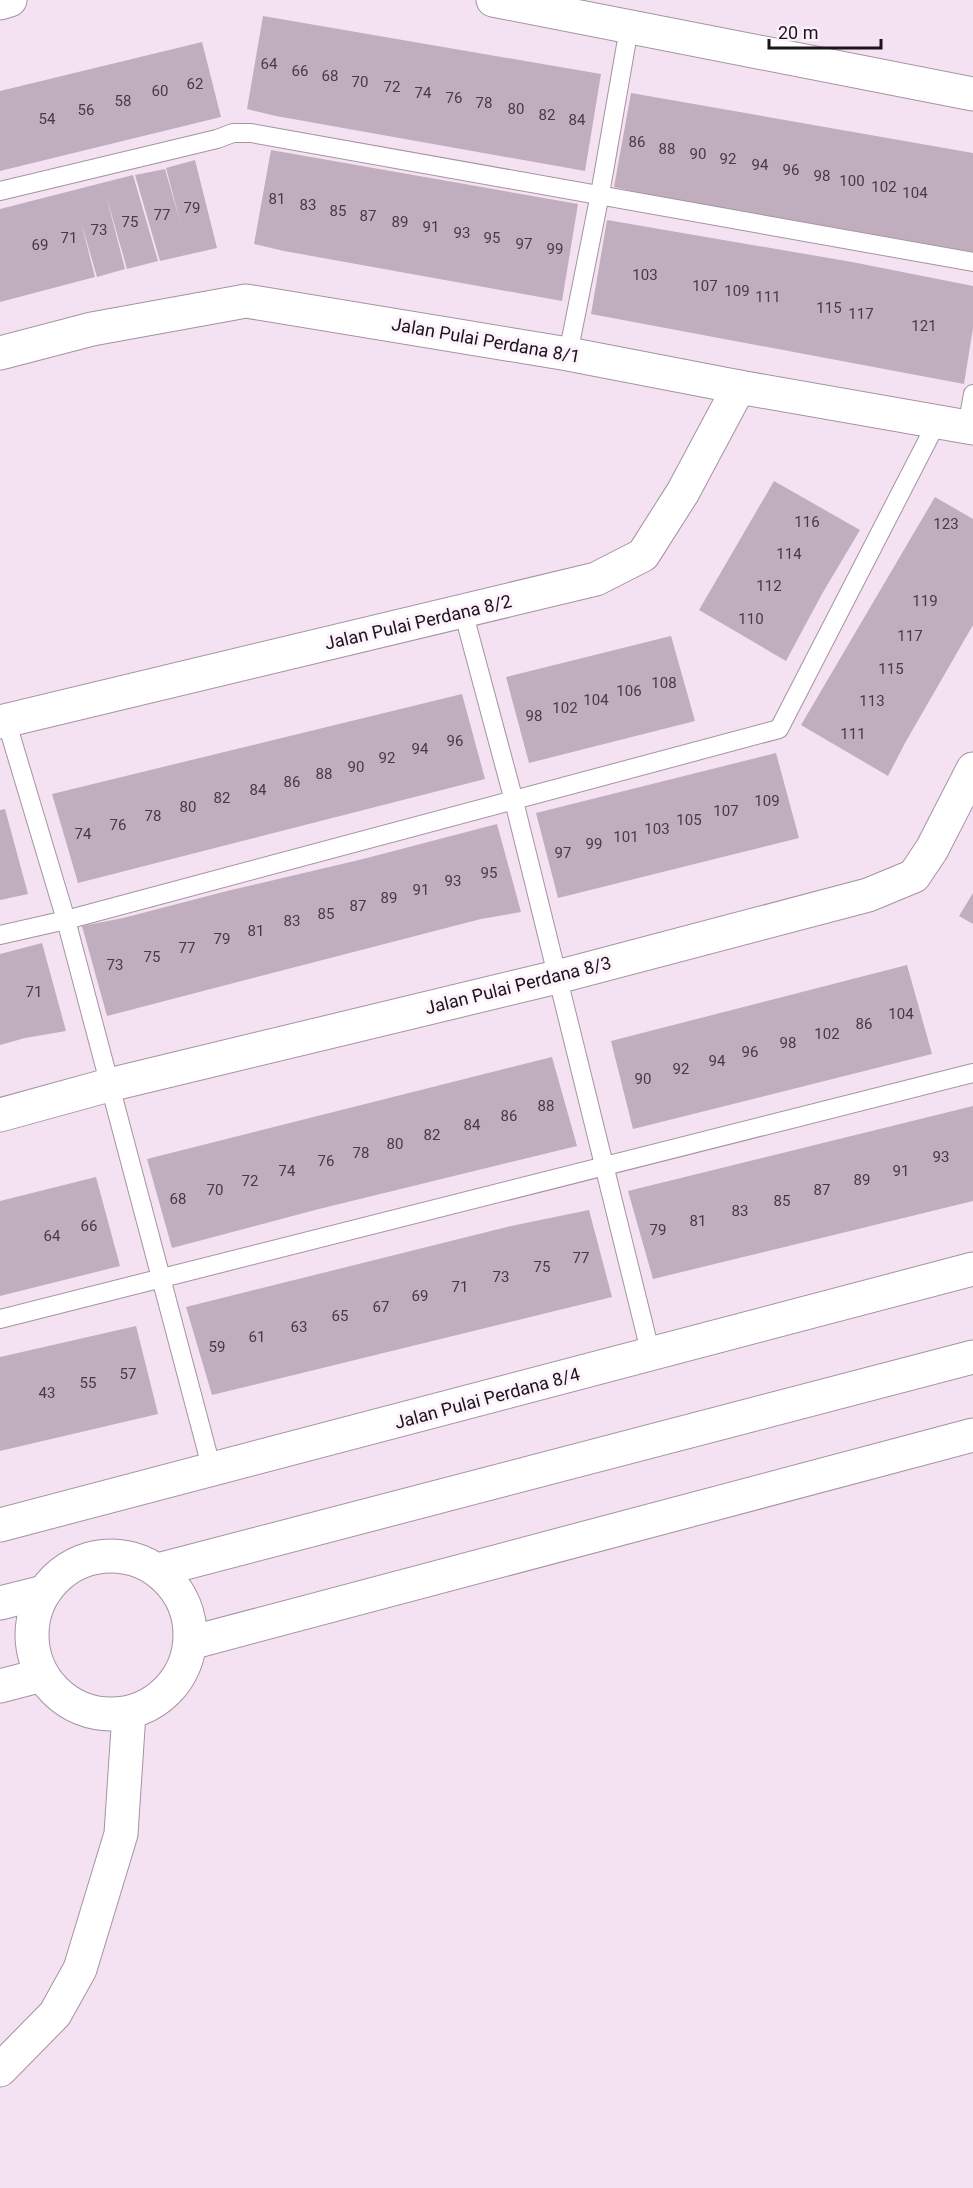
<svg xmlns="http://www.w3.org/2000/svg" width="973" height="2188" viewBox="0 0 973 2188" font-family="Roboto,sans-serif">
  <rect width="100%" height="100%" fill="#f4e2f3"/>
  <g fill="#c0aebe">
    <polygon points="263,16 601,74 585,171 276,116 247,109"/>
    <polygon points="202,42 221,117 0,171 0,91"/>
    <polygon points="631,93 973,153 973,252 644,194 614,187"/>
    <polygon points="271,150 578,204 562,301 284,251 254,244"/>
    <polygon points="195,160 217,248 160,261 135,175 165,169 181,225 166,168"/>
    <polygon points="133,175 158,261 127,269 106,195 125,269 97,277 81,222 95,277 0,302 0,209"/>
    <polygon points="607,220 852,262 973,286 973,328 964,384 591,314"/>
    <polygon points="774,481 860,530 822,594 786,661 699,610"/>
    <polygon points="935,497 973,519 973,625 905,743 888,776 801,725"/>
    <polygon points="671,636 695,721 529,763 506,677"/>
    <polygon points="462,694 485,779 78,883 52,794"/>
    <polygon points="776,753 799,838 558,898 536,813"/>
    <polygon points="5,809 28,894 0,900 0,810"/>
    <polygon points="497,824 521,912 481,919 107,1016 82,926 123,918 227,891 363,859"/>
    <polygon points="973,893 973,924 959,916"/>
    <polygon points="42,943 66,1031 25,1038 0,1045 0,954"/>
    <polygon points="907,965 932,1054 633,1129 611,1041"/>
    <polygon points="552,1057 577,1146 319,1209 172,1248 147,1159"/>
    <polygon points="973,1106 973,1201 653,1279 628,1191"/>
    <polygon points="96,1177 120,1266 0,1296 0,1201"/>
    <polygon points="589,1210 612,1297 212,1395 186,1307 511,1226"/>
    <polygon points="136,1326 158,1414 0,1451 0,1357"/>
  </g>
  <g fill="none" stroke-linecap="round" stroke-linejoin="round">
    <g stroke="#a493a3" stroke-width="20">
      <g id="lane">
        <polyline points="0,191 217,139 233,133 251,133 973,262"/>
        <polyline points="568,354 600,194 629,28"/>
        <polyline points="967,427 973,394"/>
        <polyline points="463,611 514,801 651,1355"/>
        <polyline points="6,720 66,920 212,1470"/>
        <polyline points="0,935 66,920 779,729 937,422"/>
        <polyline points="0,1319 973,1073"/>
      </g>
    </g>
    <g stroke="#a493a3" stroke-width="35">
      <g id="street">
        <polyline points="493,0 973,94"/>
        <polyline points="0,3 10,0"/>
        <polyline points="0,353 92,329 246,301 568,354 739,387 973,428"/>
        <polyline points="0,722 596,579 643,555 683,492 739,387"/>
        <polyline points="0,1115 109,1085 557,977 868,895 914,876 932,849 973,769"/>
        <polyline points="0,1525 973,1269"/>
        <polyline points="0,2070 55,2014 80,1969 121,1834 129,1713"/>
      </g>
    </g>
    <g stroke="#a493a3" stroke-width="35">
      <g id="secondary">
        <circle cx="111" cy="1635" r="79"/>
        <polyline points="158,1570 973,1357"/>
        <polyline points="0,1603 44,1592"/>
        <polyline points="190,1643 973,1435"/>
        <polyline points="0,1686 42,1675"/>
      </g>
    </g>
    <use href="#lane" stroke="#fff" stroke-width="18"/>
    <use href="#street" stroke="#fff" stroke-width="33"/>
    <use href="#secondary" stroke="#fff" stroke-width="33"/>
  </g>
  <g text-anchor="middle" dominant-baseline="central" stroke-width="6" stroke-linejoin="round" paint-order="stroke">
    <g font-size="15" fill="#443b44">
      <text x="269" y="64">64</text>
      <text x="300" y="71">66</text>
      <text x="330" y="76">68</text>
      <text x="360" y="82">70</text>
      <text x="195" y="84">62</text>
      <text x="392" y="87">72</text>
      <text x="160" y="91">60</text>
      <text x="423" y="93">74</text>
      <text x="454" y="98">76</text>
      <text x="123" y="101">58</text>
      <text x="484" y="103">78</text>
      <text x="516" y="109">80</text>
      <text x="86" y="110">56</text>
      <text x="547" y="115">82</text>
      <text x="47" y="119">54</text>
      <text x="577" y="120">84</text>
      <text x="637" y="142">86</text>
      <text x="667" y="149">88</text>
      <text x="698" y="154">90</text>
      <text x="728" y="159">92</text>
      <text x="760" y="165">94</text>
      <text x="791" y="170">96</text>
      <text x="822" y="176">98</text>
      <text x="852" y="181">100</text>
      <text x="884" y="187">102</text>
      <text x="915" y="193">104</text>
      <text x="277" y="199">81</text>
      <text x="308" y="205">83</text>
      <text x="192" y="208">79</text>
      <text x="338" y="211">85</text>
      <text x="162" y="215">77</text>
      <text x="368" y="216">87</text>
      <text x="130" y="222">75</text>
      <text x="400" y="222">89</text>
      <text x="431" y="227">91</text>
      <text x="99" y="230">73</text>
      <text x="462" y="233">93</text>
      <text x="69" y="238">71</text>
      <text x="492" y="238">95</text>
      <text x="524" y="244">97</text>
      <text x="40" y="245">69</text>
      <text x="555" y="249">99</text>
      <text x="645" y="275">103</text>
      <text x="705" y="286">107</text>
      <text x="737" y="291">109</text>
      <text x="768" y="297">111</text>
      <text x="829" y="308">115</text>
      <text x="861" y="314">117</text>
      <text x="924" y="326">121</text>
      <text x="807" y="522">116</text>
      <text x="946" y="524">123</text>
      <text x="789" y="554">114</text>
      <text x="769" y="586">112</text>
      <text x="925" y="601">119</text>
      <text x="751" y="619">110</text>
      <text x="910" y="636">117</text>
      <text x="891" y="669">115</text>
      <text x="664" y="683">108</text>
      <text x="629" y="691">106</text>
      <text x="596" y="700">104</text>
      <text x="872" y="701">113</text>
      <text x="565" y="708">102</text>
      <text x="534" y="716">98</text>
      <text x="853" y="734">111</text>
      <text x="455" y="741">96</text>
      <text x="420" y="749">94</text>
      <text x="387" y="758">92</text>
      <text x="356" y="767">90</text>
      <text x="324" y="774">88</text>
      <text x="292" y="782">86</text>
      <text x="258" y="790">84</text>
      <text x="222" y="798">82</text>
      <text x="767" y="801">109</text>
      <text x="188" y="807">80</text>
      <text x="726" y="811">107</text>
      <text x="153" y="816">78</text>
      <text x="689" y="820">105</text>
      <text x="118" y="825">76</text>
      <text x="657" y="829">103</text>
      <text x="83" y="834">74</text>
      <text x="626" y="837">101</text>
      <text x="594" y="844">99</text>
      <text x="563" y="853">97</text>
      <text x="489" y="873">95</text>
      <text x="453" y="881">93</text>
      <text x="421" y="890">91</text>
      <text x="389" y="898">89</text>
      <text x="358" y="906">87</text>
      <text x="326" y="914">85</text>
      <text x="292" y="921">83</text>
      <text x="256" y="931">81</text>
      <text x="222" y="939">79</text>
      <text x="187" y="948">77</text>
      <text x="152" y="957">75</text>
      <text x="115" y="965">73</text>
      <text x="34" y="992">71</text>
      <text x="901" y="1014">104</text>
      <text x="864" y="1024">86</text>
      <text x="827" y="1034">102</text>
      <text x="788" y="1043">98</text>
      <text x="750" y="1052">96</text>
      <text x="717" y="1061">94</text>
      <text x="681" y="1069">92</text>
      <text x="643" y="1079">90</text>
      <text x="546" y="1106">88</text>
      <text x="509" y="1116">86</text>
      <text x="472" y="1125">84</text>
      <text x="432" y="1135">82</text>
      <text x="395" y="1144">80</text>
      <text x="361" y="1153">78</text>
      <text x="941" y="1157">93</text>
      <text x="326" y="1161">76</text>
      <text x="287" y="1171">74</text>
      <text x="901" y="1171">91</text>
      <text x="862" y="1180">89</text>
      <text x="250" y="1181">72</text>
      <text x="215" y="1190">70</text>
      <text x="822" y="1190">87</text>
      <text x="178" y="1199">68</text>
      <text x="782" y="1201">85</text>
      <text x="740" y="1211">83</text>
      <text x="698" y="1221">81</text>
      <text x="89" y="1226">66</text>
      <text x="658" y="1230">79</text>
      <text x="52" y="1236">64</text>
      <text x="581" y="1258">77</text>
      <text x="542" y="1267">75</text>
      <text x="501" y="1277">73</text>
      <text x="460" y="1287">71</text>
      <text x="420" y="1296">69</text>
      <text x="381" y="1307">67</text>
      <text x="340" y="1316">65</text>
      <text x="299" y="1327">63</text>
      <text x="257" y="1337">61</text>
      <text x="217" y="1347">59</text>
      <text x="128" y="1374">57</text>
      <text x="88" y="1383">55</text>
      <text x="47" y="1393">43</text>
    </g>
    <g font-size="18" fill="#1b151b" stroke="#fdf2fc">
      <text transform="translate(486 340) rotate(10)">Jalan Pulai Perdana 8/1</text>
      <text transform="translate(418 622) rotate(-13)">Jalan Pulai Perdana 8/2</text>
      <text transform="translate(518 985) rotate(-14)">Jalan Pulai Perdana 8/3</text>
      <text transform="translate(487 1398) rotate(-15)">Jalan Pulai Perdana 8/4</text>
    </g>
  </g>
  <path d="M769 39v9h112v-9" fill="none" stroke="#1b151b" stroke-width="3"/>
  <text x="778" y="39" font-size="18" fill="#1b151b" stroke="#fdf2fc" stroke-width="4.5" paint-order="stroke">20 m</text>
</svg>
